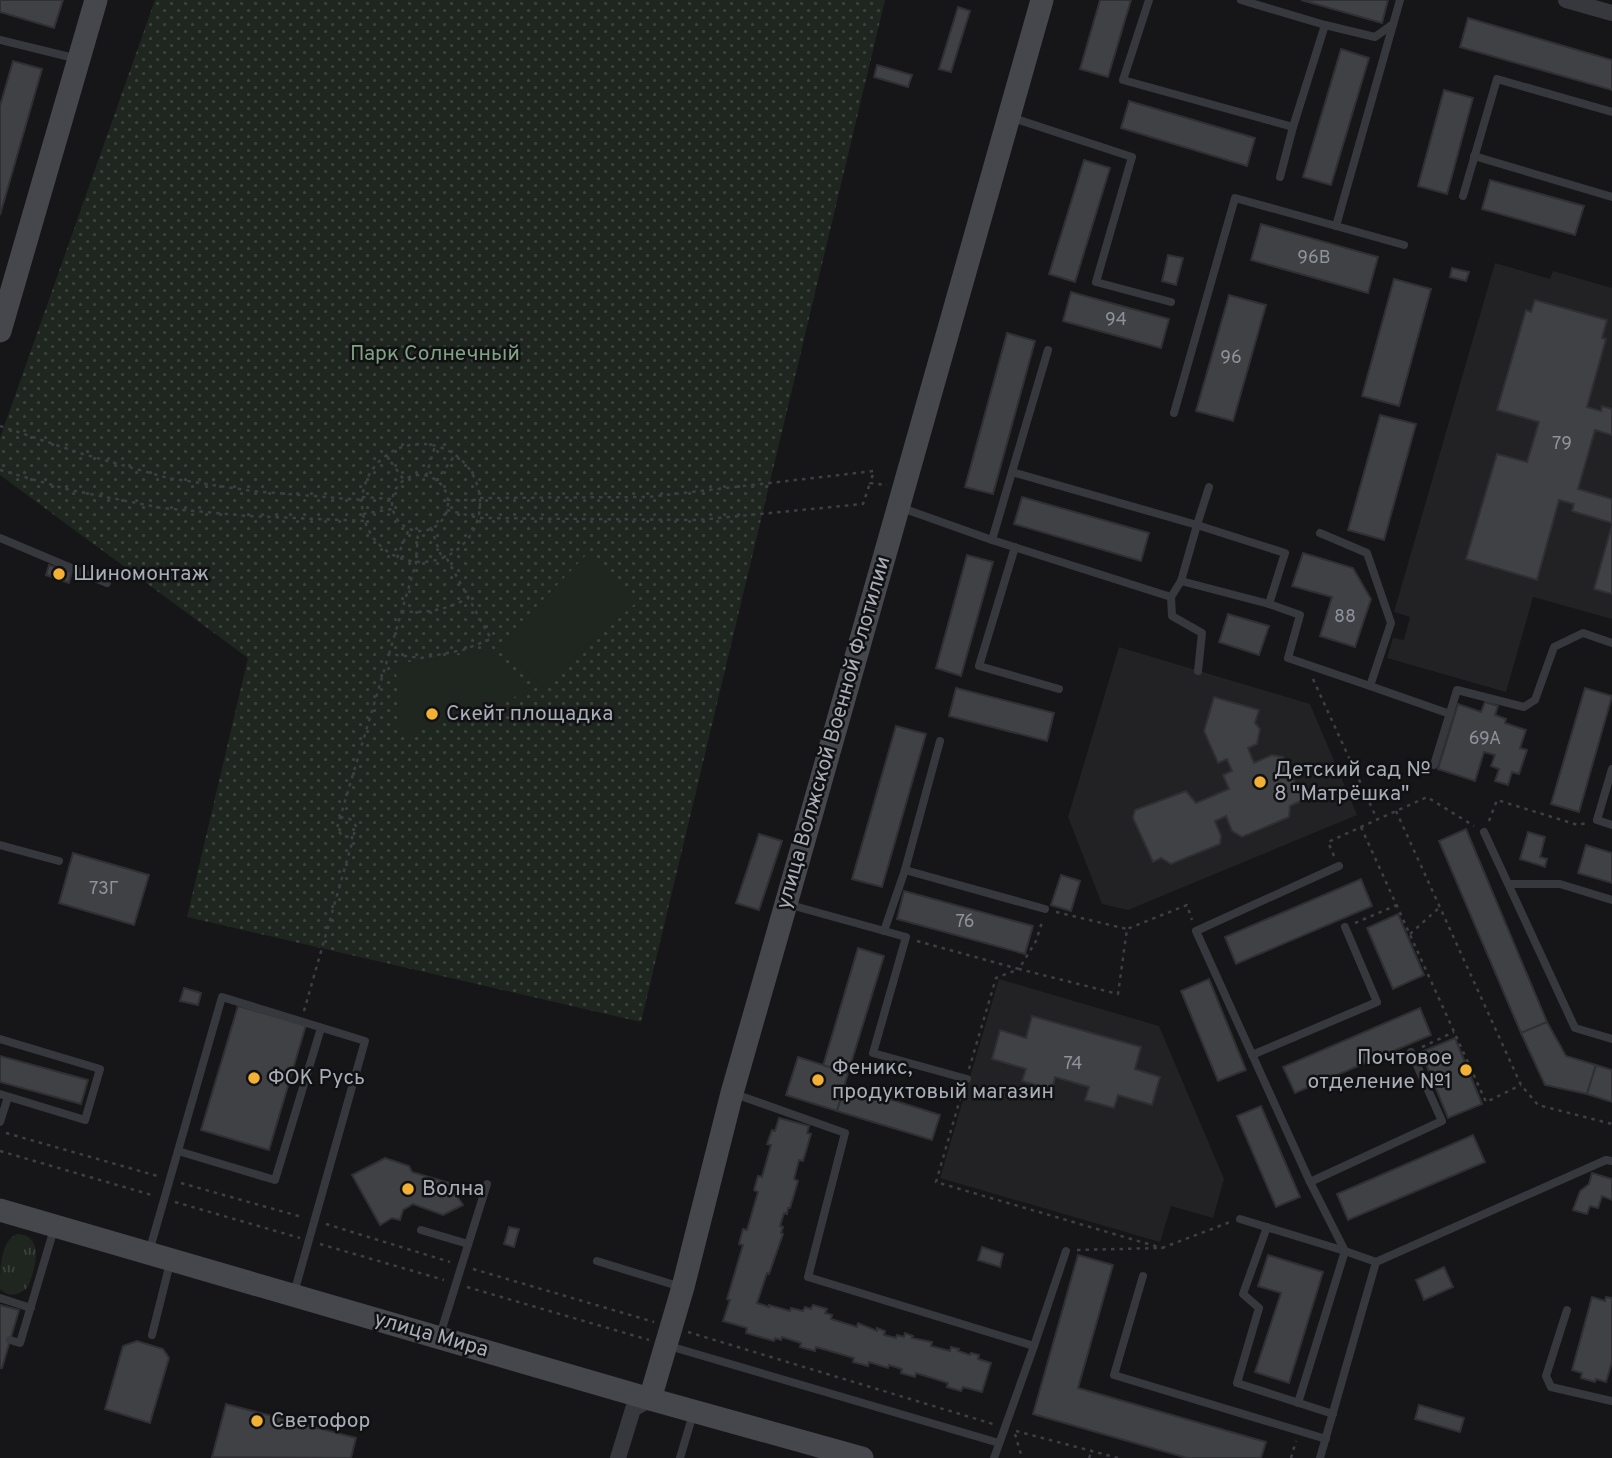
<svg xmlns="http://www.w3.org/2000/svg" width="1612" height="1458" font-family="Overpass,sans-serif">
	<defs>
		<pattern id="grass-tufts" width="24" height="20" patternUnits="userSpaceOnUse" patternTransform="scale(1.75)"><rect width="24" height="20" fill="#1e261f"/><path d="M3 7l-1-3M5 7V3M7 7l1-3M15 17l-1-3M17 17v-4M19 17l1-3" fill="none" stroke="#3c433d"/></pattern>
		<pattern id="park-dots" width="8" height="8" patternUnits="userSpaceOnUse" patternTransform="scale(1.75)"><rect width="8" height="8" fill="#1e261f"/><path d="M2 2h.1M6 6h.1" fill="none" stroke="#3c433d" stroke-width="1.8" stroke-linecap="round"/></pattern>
	</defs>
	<rect width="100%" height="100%" fill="#161618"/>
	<g fill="#222225">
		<path d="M1495,263L1550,279L1553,271L1612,288V619L1533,597L1506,692L1387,658L1393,638L1404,640L1410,617L1394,612Z"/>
		<path d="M1119,647L1310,704L1357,815L1128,910L1102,904L1068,817Z"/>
		<path d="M999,979L1159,1026L1224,1179L1213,1218L1171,1206L1160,1242L940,1178Z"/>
	</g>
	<path fill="url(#grass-tufts)" d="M17,1234C46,1235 35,1271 27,1288C18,1296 9,1297 0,1289C0,1271 0,1241 17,1234Z"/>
	<path fill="url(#park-dots)" d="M155,0H885L641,1022L187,917L248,658L0,475V438Z"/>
	<g fill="#1e261f">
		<path d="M590,551L639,600L542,687L501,643Z"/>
		<path d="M487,651L529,692L400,737L396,664Z"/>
	</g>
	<g fill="#404145" stroke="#303034" stroke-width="2">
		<path d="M0,0H63L54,28L0,12Z"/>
		<path d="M1100,0H1131L1108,77L1080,69Z"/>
		<path d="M1301,0H1388L1382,23Z"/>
		<path d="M958,7L970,11L951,72L939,69Z"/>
		<path d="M1468,18L1612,60V90L1460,47Z"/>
		<path d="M1341,49L1369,58L1331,185L1303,177Z"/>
		<path d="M13,61L42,69L0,215V106Z"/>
		<path d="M877,65L912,75L908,87L874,77Z"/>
		<path d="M1444,90L1473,98L1447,194L1418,186Z"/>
		<path d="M1129,101L1255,138L1247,166L1121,128Z"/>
		<path d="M1084,160L1110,168L1075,282L1049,274Z"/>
		<path d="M1490,180L1584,206L1575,235L1482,209Z"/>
		<path d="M1261,224L1378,257L1368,293L1251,260Z"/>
		<path d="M1168,255L1183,258L1176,285L1162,281Z"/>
		<path d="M1452,268L1469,272L1466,281L1450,277Z"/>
		<path d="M1394,279L1431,289L1399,406L1362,396Z"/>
		<path d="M1071,292L1169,319L1161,348L1063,321Z"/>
		<path d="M1229,295L1266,305L1233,421L1196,411Z"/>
		<path d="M1535,300L1607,320L1602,338L1606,339L1587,407L1601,411L1602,406L1612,409V435L1595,430L1578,489L1612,499V523L1572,511L1574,504L1559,500L1537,580L1466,559L1497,454L1527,462L1539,422L1497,410L1526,310L1531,312Z"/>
		<path d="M1007,333L1035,341L993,494L965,487Z"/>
		<path d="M1380,415L1416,424L1384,540L1348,530Z"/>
		<path d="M1022,497L1149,533L1141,561L1014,524Z"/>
		<path d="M1612,525V594L1594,589Z"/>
		<path d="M1303,553L1353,568L1371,599L1355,647L1320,636L1332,597L1292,586Z"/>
		<path d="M967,555L993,562L961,676L936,668Z"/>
		<path d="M49,565L72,572L69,583L46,575Z"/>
		<path d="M1228,614L1269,626L1259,655L1219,642Z"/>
		<path d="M956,688L1054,713L1047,741L949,716Z"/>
		<path d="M1585,688L1612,696L1579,812L1551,804Z"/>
		<path d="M1214,697L1259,710L1255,723L1260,729L1257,744L1248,748L1254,763L1272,755L1283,757L1303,800L1290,806L1289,817L1242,837L1232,831L1226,816L1215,821L1221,836L1220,844L1171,864L1161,858L1153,862L1133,818L1135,810L1186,791L1196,803L1229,789L1223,775L1232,771L1227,759L1218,763L1204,731Z"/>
		<path d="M1485,702L1498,706L1495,715L1506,719L1505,723L1526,730L1520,748L1527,750L1519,774L1512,772L1508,785L1495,781L1499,769L1491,766L1495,755L1484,752L1475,781L1438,769L1458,704L1481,712Z"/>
		<path d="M896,726L926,734L882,887L852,879Z"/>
		<path d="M1466,829L1547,1022L1521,1033L1439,841Z"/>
		<path d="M1528,832L1545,837L1540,857L1547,859L1545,867L1520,859Z"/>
		<path d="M759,834L782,841L759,910L736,903Z"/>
		<path d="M1586,845L1612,853V883L1578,873Z"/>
		<path d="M73,853L149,875L134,925L59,903Z"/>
		<path d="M1061,875L1080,881L1071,911L1051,905Z"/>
		<path d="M1361,879L1372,906L1236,964L1225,937Z"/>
		<path d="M904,891L1033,926L1025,954L897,919Z"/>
		<path d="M1398,914L1424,975L1393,989L1367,928Z"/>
		<path d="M858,948L884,956L848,1073L823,1066Z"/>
		<path d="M1209,979L1246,1070L1218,1081L1181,991Z"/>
		<path d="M184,988L201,993L198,1005L180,1001Z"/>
		<path d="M238,1006L306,1025L269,1150L201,1130Z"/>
		<path d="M1420,1008L1431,1035L1295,1093L1283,1067Z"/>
		<path d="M1032,1016L1141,1047L1135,1069L1160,1077L1152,1105L1118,1095L1114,1108L1085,1100L1089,1087L1055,1077L1052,1090L1022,1081L1026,1069L992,1059L1000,1030L1026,1038Z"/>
		<path d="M1547,1022L1566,1056L1596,1065L1587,1094L1545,1085L1521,1033Z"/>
		<path d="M1455,1038L1482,1104L1448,1118L1421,1052Z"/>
		<path d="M0,1056L88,1080L81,1104L0,1082Z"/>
		<path d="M798,1057L848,1073L837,1111L786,1095Z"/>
		<path d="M1596,1065L1612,1070V1102L1587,1094Z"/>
		<path d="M845,1085L940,1115L932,1140L837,1111Z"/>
		<path d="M1261,1106L1300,1197L1276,1207L1237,1116Z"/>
		<path d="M779,1118L809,1126L807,1133L811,1134L803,1161L799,1160L794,1179L798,1181L790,1208H788L787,1214L784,1213L780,1226L783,1227L781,1233L783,1234L769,1274L767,1273L757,1303L769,1307V1305L790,1311L791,1308L803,1311L805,1307L811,1309L813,1305L827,1309L825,1313L832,1315L831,1319L857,1327L858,1323L877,1331V1328L885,1331L884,1335L896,1338L897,1335L904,1337L905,1333L913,1336L912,1338L932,1342L931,1346L950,1351L951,1347L959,1349L958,1351L970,1355L971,1353L979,1355L978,1359L991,1363L982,1392L963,1387L961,1391L947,1387L948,1383L916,1373L915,1377L901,1373L902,1369L889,1365L888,1368L869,1362L868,1366L853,1362L854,1358L816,1347L815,1351L800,1347L801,1343L782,1337L781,1340L775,1338L774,1341L746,1333L747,1328L723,1321L730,1300L727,1299L743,1245L739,1244L743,1229L747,1230L758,1192L754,1190L758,1176L762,1177L771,1145L767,1144L772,1130L775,1131Z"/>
		<path d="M1473,1135L1485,1162L1348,1220L1337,1194Z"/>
		<path d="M385,1158L409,1166L412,1172L456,1185L455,1193L463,1205L443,1215L413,1204L403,1210L400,1220L392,1218L380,1225L352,1175Z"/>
		<path d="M1592,1173L1612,1179V1200L1602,1196L1598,1208L1590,1206L1587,1214L1573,1210L1580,1191L1589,1184Z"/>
		<path d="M509,1227L519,1229L514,1247L504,1244Z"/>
		<path d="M982,1247L1003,1254L1000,1267L978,1260Z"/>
		<path d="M1078,1255L1113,1265L1078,1388L1266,1442L1261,1458H1187L1033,1414Z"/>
		<path d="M1268,1255L1323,1272L1289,1383L1255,1372L1281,1293L1258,1286Z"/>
		<path d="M1444,1267L1453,1287L1424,1300L1416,1280Z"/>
		<path d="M1592,1297L1605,1301L1606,1297L1612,1298V1362L1606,1382L1596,1379L1595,1382L1581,1378L1582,1373L1572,1370Z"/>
		<path d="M0,1305L19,1310L2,1368H0Z"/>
		<path d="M137,1341L163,1349L169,1358L150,1423L105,1409L123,1346Z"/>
		<path d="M226,1404L356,1438L351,1458L212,1457Z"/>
		<path d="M1419,1405L1464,1418L1460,1432L1415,1419Z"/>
	</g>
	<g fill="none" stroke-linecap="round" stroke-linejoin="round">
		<g stroke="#3d3f44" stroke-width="2.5" stroke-dasharray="3.5 5" stroke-linecap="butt">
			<path d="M0,426L83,454L168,478L252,491L362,500"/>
			<circle cx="421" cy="503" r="59"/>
			<path d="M386,455L404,480"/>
			<path d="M0,470L70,490L162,508L248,516L365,521"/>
			<circle cx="420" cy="503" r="28"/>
			<path d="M426,476L435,446"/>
			<path d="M436,481L455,455"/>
			<path d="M362,497L392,499"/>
			<path d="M480,498L648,497L874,471L870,483L887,485"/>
			<path d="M447,500H479"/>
			<path d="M447,510L479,518L698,520L863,504L870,483"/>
			<path d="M363,514L392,509"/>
			<path d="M431,528L442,558"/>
			<path d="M397,558L409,529"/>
			<path d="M401,611C426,614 446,610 468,598"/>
			<path d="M389,654L416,563L418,531"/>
			<path d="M1313,679L1377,819"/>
			<path d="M1396,811L1521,1085L1538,1105L1612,1124"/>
			<path d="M340,817L350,819L356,826L354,834L350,837L342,836L337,828L389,654L421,658L463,650L491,639L446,557"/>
			<path d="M1489,821L1497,800L1578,825L1587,823"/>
			<path d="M1361,827L1486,1102L1521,1085"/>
			<path d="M1334,856L1328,842L1427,797L1474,826"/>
			<path d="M1056,912L1127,929"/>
			<path d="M1355,923L1397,905"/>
			<path d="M1410,934L1440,907"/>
			<path d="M917,941L1019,969L1036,941L1043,919"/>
			<path d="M304,1011L352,843V836"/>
			<path d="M1422,1047L1454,1032"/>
			<path d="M969,1069L996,978L1019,969L1118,994L1127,929L1187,905L1192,920"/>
			<path d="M963,1089L936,1182L1162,1248"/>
			<path d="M6,1133L161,1177"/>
			<path d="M0,1151L155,1196"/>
			<path d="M181,1183L302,1217"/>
			<path d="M175,1202L300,1238"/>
			<path d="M326,1224L450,1262"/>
			<path d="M320,1244L444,1280"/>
			<path d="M1077,1250L1162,1248L1230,1222"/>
			<path d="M473,1269L654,1322"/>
			<path d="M467,1287L649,1340"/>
			<path d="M688,1332L993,1424"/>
			<path d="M1016,1431L1118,1458"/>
			<path d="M1015,1434L1022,1458"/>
			<path d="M1089,1458L1092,1451"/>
			<path d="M1291,1458L1296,1441"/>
		</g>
		<g stroke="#37383d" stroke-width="8">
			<path d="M1149,0L1123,80L1293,127L1325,25L1241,0"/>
			<path d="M1400,0L1336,226L1404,245"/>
			<path d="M1325,25L1375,37L1393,24"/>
			<path d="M0,40L78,59"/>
			<path d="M1010,117L1132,157L1096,282L1171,302"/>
			<path d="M1474,156L1612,197"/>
			<path d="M1280,177L1293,127"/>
			<path d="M1463,196L1497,79L1612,112"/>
			<path d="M1174,413L1235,198L1336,226"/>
			<path d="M1209,487L1197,525L1285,553L1269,604"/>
			<path d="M902,508L992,540L1171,597L1181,581L1197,525L1012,472L1048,350"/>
			<path d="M0,538L107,583"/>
			<path d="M992,540L1012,472"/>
			<path d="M1015,547L979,666L1059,689"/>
			<path d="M1181,581L1269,604L1300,615L1288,658L1370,686L1391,623L1367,553L1320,533"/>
			<path d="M1171,597L1172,616L1202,633L1198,671"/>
			<path d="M1370,686L1450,714"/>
			<path d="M1434,765L1457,690L1524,707L1535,700L1554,647L1583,633L1612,643"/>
			<path d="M1612,769L1597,820L1612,825"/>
			<path d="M1484,832L1575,1028L1612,1039"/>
			<path d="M0,845L59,861"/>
			<path d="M905,870L1045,909"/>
			<path d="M1509,884H1560L1612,900"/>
			<path d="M787,904L906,937L873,1053L967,1079"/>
			<path d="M884,931L905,870L940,741"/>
			<path d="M0,1039L100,1069L85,1120L0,1094"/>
			<path d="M1252,1055L1377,1002L1345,927"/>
			<path d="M735,1094L845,1133L808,1277L1034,1346L994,1458"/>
			<path d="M0,1122L8,1097"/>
			<path d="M178,1151L275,1180L321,1028"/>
			<path d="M1310,1182L1442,1121L1411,1052"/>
			<path d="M1240,1219L1345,1251L1298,1403"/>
			<path d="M1267,1227L1243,1294L1259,1308L1237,1383L1333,1414"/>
			<path d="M421,1230L468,1244"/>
			<path d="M149,1252L222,997L365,1041L294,1293"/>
			<path d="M597,1261L681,1287"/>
			<path d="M1376,1262L1606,1160L1612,1161"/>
			<path d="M1143,1276L1114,1375L1326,1439"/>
			<path d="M0,1298L31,1308"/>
			<path d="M1567,1310L1546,1376L1551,1387L1612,1401"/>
			<path d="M152,1335L170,1263"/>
			<path d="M440,1335L487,1184"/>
			<path d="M10,1340L20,1343L54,1229"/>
			<path d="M669,1346L999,1443"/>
			<path d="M1034,1346L1066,1251"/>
			<path d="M680,1458L693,1414"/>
			<path d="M1320,1458L1376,1262L1345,1251L1310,1182L1196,931L1339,866"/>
		</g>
		<g stroke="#37383d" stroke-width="16">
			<path d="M1566,0L1612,13"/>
			<path d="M618,1458L633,1409L650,1399"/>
		</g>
		<g stroke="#45474d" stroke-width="23">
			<path d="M0,331L96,0"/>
			<path d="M0,1210L650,1399L862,1458"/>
			<path d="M650,1399L683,1287L732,1093L786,904L1042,0"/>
		</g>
	</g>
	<g fill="#f2b134" stroke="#111113" stroke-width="2.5">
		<circle cx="59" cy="574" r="7"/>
		<circle cx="432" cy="714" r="7"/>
		<circle cx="1260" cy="782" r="7"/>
		<circle cx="1466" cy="1070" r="7"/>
		<circle cx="254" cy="1078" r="7"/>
		<circle cx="818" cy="1080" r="7"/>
		<circle cx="408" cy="1189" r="7"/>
		<circle cx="257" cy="1421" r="7"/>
	</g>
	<g text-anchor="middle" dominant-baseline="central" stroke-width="5" stroke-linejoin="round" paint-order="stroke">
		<g font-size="18" fill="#8e929b">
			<text x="1314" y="258">96В</text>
			<text x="1116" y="320">94</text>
			<text x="1231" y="358">96</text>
			<text x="1562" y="444">79</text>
			<text x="1345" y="617">88</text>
			<text x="1485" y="739">69А</text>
			<text x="104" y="889">73Г</text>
			<text x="965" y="922">76</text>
			<text x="1073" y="1064">74</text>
		</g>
		<g font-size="21" fill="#7fa381" stroke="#111113">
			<text x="435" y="354">Парк Солнечный</text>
		</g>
		<g font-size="21" fill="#a8adb8" stroke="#111113" text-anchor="start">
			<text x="73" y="574">Шиномонтаж</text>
			<text x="446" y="714">Скейт площадка</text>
			<text x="1274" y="770">Детский сад №<tspan x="1274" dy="24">8 "Матрёшка"</tspan></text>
			<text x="1452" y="1058" text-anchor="end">Почтовое<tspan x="1452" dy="24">отделение №1</tspan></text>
			<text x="832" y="1068">Феникс,<tspan x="832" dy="24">продуктовый магазин</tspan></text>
			<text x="268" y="1078">ФОК Русь</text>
			<text x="422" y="1189">Волна</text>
			<text x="271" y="1421">Светофор</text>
		</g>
		<g font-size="21" fill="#a8adb8" stroke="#111113">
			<text transform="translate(834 733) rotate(-74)">улица Волжской Военной Флотилии</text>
			<text transform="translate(431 1335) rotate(16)">улица Мира</text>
		</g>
	</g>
</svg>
